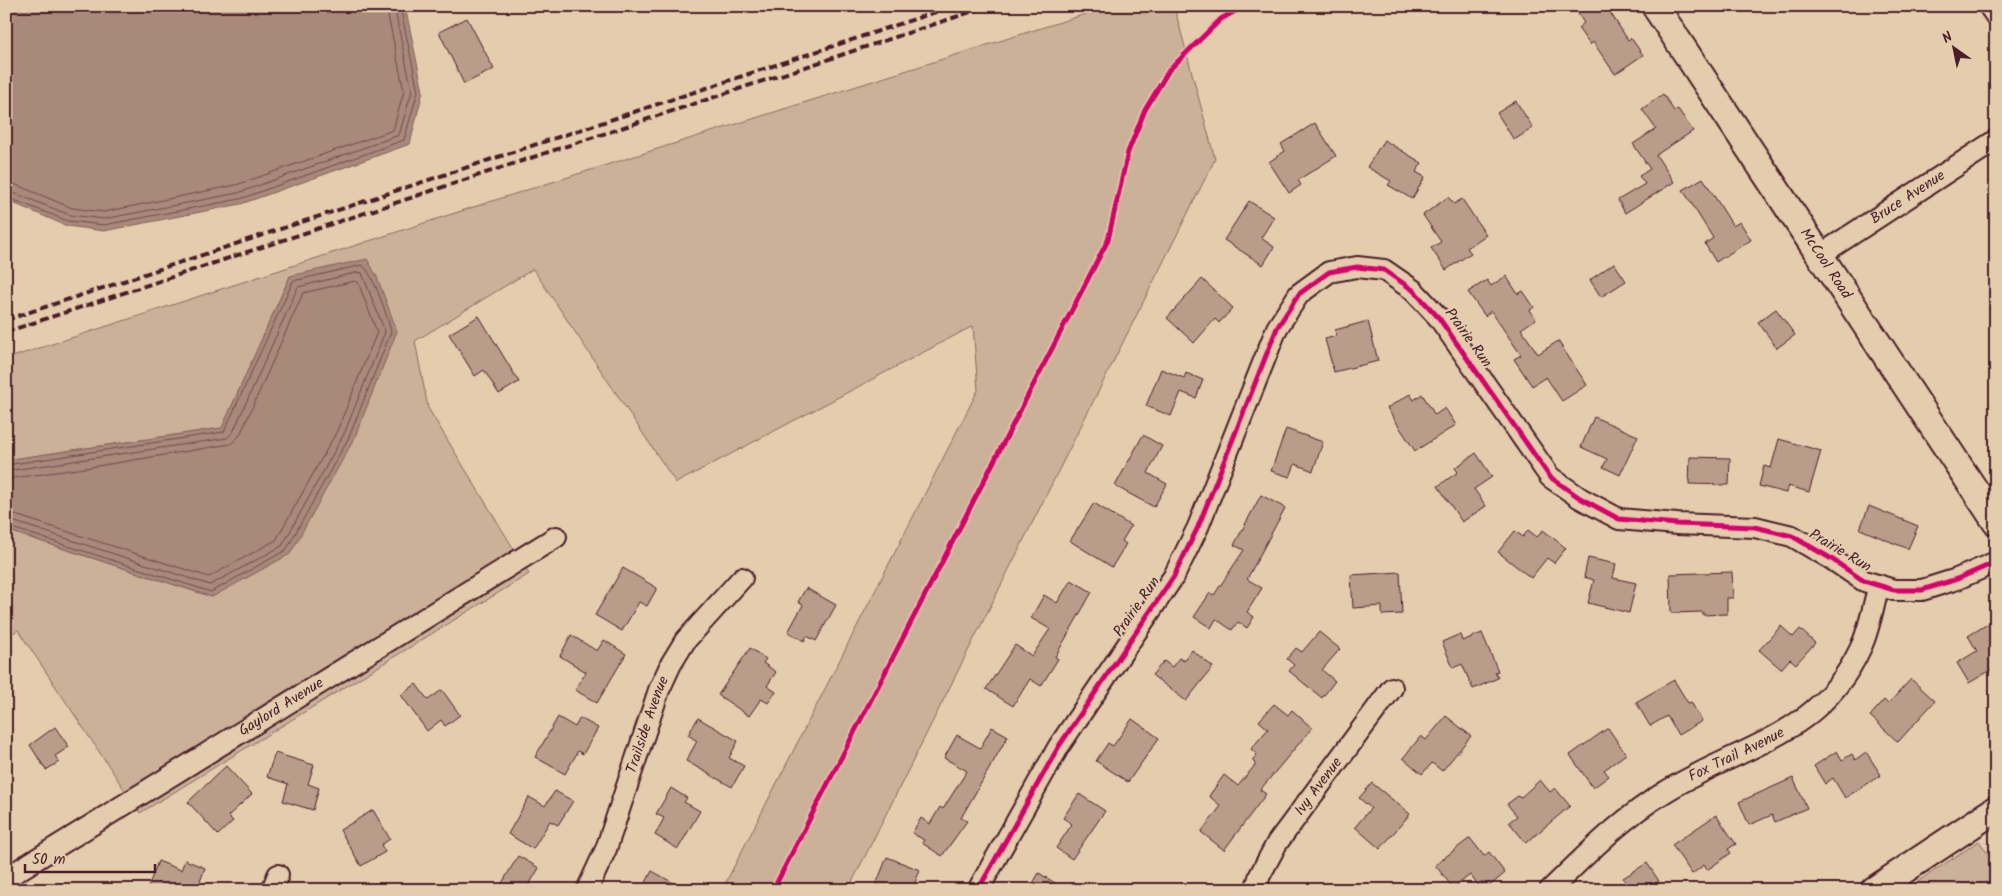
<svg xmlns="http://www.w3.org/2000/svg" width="2002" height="896" font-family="Kalam,sans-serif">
	<rect width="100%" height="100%" fill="#e4cdad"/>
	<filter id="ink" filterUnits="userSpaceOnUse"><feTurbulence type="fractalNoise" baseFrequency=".02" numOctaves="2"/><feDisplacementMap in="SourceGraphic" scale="10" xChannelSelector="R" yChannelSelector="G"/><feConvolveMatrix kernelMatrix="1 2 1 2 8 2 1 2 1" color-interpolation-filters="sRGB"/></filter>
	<g filter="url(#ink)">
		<g fill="#cbb198" stroke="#8a6862">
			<path d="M1111,6H1174L1215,159L848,890H722L978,390L973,326L676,483L533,269L415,341L428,408L529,574L140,813L18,630L6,637V530L212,597L290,276L222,428L6,460V359L489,202Z"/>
			<path d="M1979,841L1996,865V890H1905Z"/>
		</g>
		<g fill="#a8897a" stroke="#825f5a">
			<path d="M6,6H405L423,91L410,144L241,204L104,231L67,226L6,200Z"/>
			<path d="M367,259L377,277L397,331L354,439L290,554L212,597L6,530V460L222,428L290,276Z"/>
		</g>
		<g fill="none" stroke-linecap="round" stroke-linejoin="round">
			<g stroke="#70494b" stroke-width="1">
				<path d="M6,183L14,184L72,208L104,212L236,185L393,130L404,91L386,6"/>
				<path d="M6,190L70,215L104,219L238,193L399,135L412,91L394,6"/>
				<path d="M6,197L68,221L104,225L240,199L404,140L418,91L400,6"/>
				<path d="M6,465L224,432L293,281L362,265C373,272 388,318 391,332L349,437L286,550L211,592L6,526"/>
				<path d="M6,471L227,438L233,432L298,287L359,272L362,273L385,332L344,434L282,546L210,585L6,519"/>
				<path d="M6,479L85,468L231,444L240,435L303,293L355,281L358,282L377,332L337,431L276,540L209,577L6,512"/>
			</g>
		</g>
		<g fill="#b99c89" stroke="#4a1f2b">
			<path d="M1573,6H1606L1628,40L1631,38L1643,55L1615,74L1593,42L1590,45L1578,28L1584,23Z"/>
			<path d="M467,18L494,69L464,84L439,32Z"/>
			<path d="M1663,94L1674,111L1678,109L1693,131L1656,155L1674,182L1625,213L1618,200L1645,184L1639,176L1650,169L1633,144L1656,129L1642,109Z"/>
			<path d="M1516,101L1533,128L1514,140L1497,113Z"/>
			<path d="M1315,123L1336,156L1298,180L1301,185L1289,193L1269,162L1285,151L1281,144Z"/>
			<path d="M1384,140L1422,163L1416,172L1425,177L1412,199L1388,185L1391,181L1367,167Z"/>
			<path d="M1703,178L1733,226L1740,222L1751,240L1716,262L1705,244L1713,238L1683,190Z"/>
			<path d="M1448,197L1454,204L1462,199L1486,235L1467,248L1471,253L1446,270L1431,248L1441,242L1423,215Z"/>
			<path d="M1249,201L1274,217L1261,238L1274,247L1263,265L1224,240Z"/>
			<path d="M1614,263L1626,281L1601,297L1590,280Z"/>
			<path d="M1506,276L1518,294L1523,291L1534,307L1530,310L1536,319L1521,329L1538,354L1558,341L1587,385L1562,401L1546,377L1532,386L1514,359L1521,355L1491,311L1485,316L1468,292L1487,280L1491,286Z"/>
			<path d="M1202,279L1233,308L1219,323L1215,319L1194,343L1167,318Z"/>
			<path d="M1776,309L1795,335L1777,348L1758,322Z"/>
			<path d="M479,316L519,382L499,394L484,370L475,376L449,334Z"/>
			<path d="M1368,321L1378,361L1334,372L1325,339L1336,336L1335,330Z"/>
			<path d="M1161,369L1184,378L1186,373L1203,380L1196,398L1181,392L1171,416L1146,406Z"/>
			<path d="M1410,394L1414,400L1422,394L1435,415L1445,408L1456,425L1415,451L1387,408Z"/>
			<path d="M1594,417L1638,436L1620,475L1603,467L1607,459L1581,447Z"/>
			<path d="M1286,429L1323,442L1313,471L1295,464L1290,477L1271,471Z"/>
			<path d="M1143,435L1162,446L1148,473L1167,484L1154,507L1115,486Z"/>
			<path d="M1779,439L1821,451L1809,492L1788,486L1786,493L1759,486L1764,466L1771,468Z"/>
			<path d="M1476,453L1492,477L1474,489L1486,506L1462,522L1438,486L1458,472L1455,468Z"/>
			<path d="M1690,457L1730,458L1729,485L1689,484Z"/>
			<path d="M1261,495L1285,508L1247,579L1262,588L1247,612L1254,617L1247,628L1238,622L1232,630L1216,619L1211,628L1194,617L1210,593L1214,595L1244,550L1234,545Z"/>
			<path d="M1094,503L1131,526L1122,541L1126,544L1112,567L1070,541Z"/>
			<path d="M1869,506L1918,526L1908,549L1860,529Z"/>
			<path d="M1528,530L1537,537L1543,530L1566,548L1554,563L1547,558L1531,578L1498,552L1515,531L1523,537Z"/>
			<path d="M1588,558L1616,564L1613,578L1636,583L1629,613L1588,603L1594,580L1584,577Z"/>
			<path d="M623,568L657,588L647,606L639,602L622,631L595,615Z"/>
			<path d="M1400,572L1402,614L1382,615V606L1353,608L1351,575Z"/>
			<path d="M1732,572L1733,598H1727V614L1703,615V612L1671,613L1670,574Z"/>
			<path d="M1071,580L1092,592L1055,657L1058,659L1041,686L1030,679L1013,706L986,689L1015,645L1032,656L1050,629L1031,618L1044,595L1057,603Z"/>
			<path d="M806,588L836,605L816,641L807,636L804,641L788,632L803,605L798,602Z"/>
			<path d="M1996,619V667L1969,683L1957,663L1977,651L1968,636Z"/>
			<path d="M1781,626L1793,637L1800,629L1815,643L1796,664L1790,659L1781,669L1759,650Z"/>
			<path d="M1319,632L1340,649L1322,670L1335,681L1322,698L1289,671L1294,665L1287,659L1296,648L1302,652Z"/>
			<path d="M1482,633L1498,671L1495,672L1498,678L1473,689L1462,664L1453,668L1442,642L1460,634L1462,641Z"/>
			<path d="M571,635L597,651L604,640L626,654L597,703L575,690L586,672L560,656Z"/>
			<path d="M750,648L766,659L763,663L776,672L767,686L776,692L768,703L761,699L749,716L718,695Z"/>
			<path d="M1192,650L1213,667L1186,701L1152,675L1164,661L1172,667L1179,658L1184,661Z"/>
			<path d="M1911,679L1935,701L1898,742L1870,716L1884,700L1888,704Z"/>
			<path d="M1674,680L1688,703L1691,702L1702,721L1678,735L1667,716L1650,726L1636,702Z"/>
			<path d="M416,684L428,700L442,690L460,715L445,726L441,720L427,731L401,695Z"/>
			<path d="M1274,704L1288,715L1292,710L1312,728L1260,790L1266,794L1224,850L1201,832L1221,806L1209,796L1224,775L1238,786L1256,764L1252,760L1257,755L1251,749L1268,729L1259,721Z"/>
			<path d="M1446,716L1471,736L1442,771L1432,763L1422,774L1403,758L1421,736L1426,740Z"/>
			<path d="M558,717L575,727L580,718L598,728L583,754L578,751L565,774L535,757Z"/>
			<path d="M698,718L738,741L729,758L744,766L732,787L686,761L697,741L688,735Z"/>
			<path d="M1132,719L1159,738L1128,782L1096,761L1108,743L1113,746Z"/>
			<path d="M55,727L69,747L55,756L59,762L46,770L30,745Z"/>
			<path d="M992,727L1008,736L961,818L967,821L942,856L922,843L924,840L912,833L921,818L930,824L940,807L943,809L967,771L944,758L957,735L980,748Z"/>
			<path d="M1608,728L1626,754L1604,770L1609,776L1593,788L1570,755Z"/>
			<path d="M1837,751L1842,760L1852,754L1855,760L1866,752L1881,775L1845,798L1833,778L1825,784L1814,766Z"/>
			<path d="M275,753L314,765L308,784L319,788L313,810L283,801L288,784L267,777Z"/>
			<path d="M226,766L252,794L228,816L233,821L218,835L188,802Z"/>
			<path d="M1793,778L1807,808L1775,822L1772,815L1749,825L1739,802Z"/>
			<path d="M1540,780L1550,792L1555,788L1570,806L1526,843L1509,822L1517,816L1507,804L1518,796L1520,798Z"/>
			<path d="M1372,783L1410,814L1380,849L1355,827L1371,808L1359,798Z"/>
			<path d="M671,788L687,798L684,802L700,811L678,849L655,835L664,818L656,814Z"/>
			<path d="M555,791L573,801L558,825L550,821L533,849L508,834L529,797L545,806Z"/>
			<path d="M1079,794L1105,811L1072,859L1056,848L1072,824L1063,818Z"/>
			<path d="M373,810L390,839L381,845L385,852L361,866L340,830Z"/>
			<path d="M1716,815L1736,844L1728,849L1731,853L1707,870L1704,865L1692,874L1672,845Z"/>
			<path d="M1470,838L1484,856L1489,852L1505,873L1485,890H1482L1470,875L1453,888L1435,865Z"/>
			<path d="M518,856L539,868L526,890H498Z"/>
			<path d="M887,857L920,870L912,890H874Z"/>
			<path d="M185,860L205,868L197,890H147L158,861L181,870Z"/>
			<path d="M1647,863L1659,881L1645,890H1630L1623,878Z"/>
			<path d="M652,871L686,890H642Z"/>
			<path d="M1039,873L1066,890H1029Z"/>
		</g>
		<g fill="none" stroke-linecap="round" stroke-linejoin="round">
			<defs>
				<g id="minor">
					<path d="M1989,6L1996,16"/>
					<path id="s1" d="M1820,255L1996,140"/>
					<path id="s2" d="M6,878L556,537"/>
					<path d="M272,890L278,875"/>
					<path id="s3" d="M587,890L606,849L659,690L671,664L685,641L742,578"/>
					<path d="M978,890L1059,746L1174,576L1198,527L1277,328L1299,294L1329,272L1357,267L1384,270L1413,290L1439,318L1550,477L1580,498L1619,519L1677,524L1755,527L1792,536L1830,558L1864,581L1894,590H1922L1957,579L1996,562"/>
					<path id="s4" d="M1255,890L1260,875L1277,843L1392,688"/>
					<path id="s5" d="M1550,890C1586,855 1622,818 1665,792C1741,745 1820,737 1861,647C1870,628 1873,605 1879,585"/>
				</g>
				<g id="tertiary">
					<path id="s6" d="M1655,6L1996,522"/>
					<path d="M1874,890L1996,809"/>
				</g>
			</defs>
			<use href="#minor" stroke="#4a1f2b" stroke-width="24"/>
			<use href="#tertiary" stroke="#4a1f2b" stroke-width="30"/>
			<use href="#minor" stroke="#e4cdad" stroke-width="20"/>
			<use href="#tertiary" stroke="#e4cdad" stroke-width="26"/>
			<g stroke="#4a1f2b" stroke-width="4" stroke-dasharray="8 4" stroke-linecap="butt">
				<path d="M6,320L954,6"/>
				<path d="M6,332L989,6"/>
			</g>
			<defs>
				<g id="cycleway">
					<path d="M773,890L1108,240L1128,152L1145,110L1169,70L1221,19L1244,6"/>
					<path d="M978,890L1059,746L1174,576L1198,527L1277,328L1299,294L1329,272L1357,267L1384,270L1413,290L1439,318L1550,477L1580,498L1619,519L1677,524L1755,527L1792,536L1830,558L1864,581L1894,590H1922L1957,579L1996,562"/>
				</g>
			</defs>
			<use href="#cycleway" stroke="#e4cdad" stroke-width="8"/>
			<use href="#cycleway" stroke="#d6006c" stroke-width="5"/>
		</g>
	</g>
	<g text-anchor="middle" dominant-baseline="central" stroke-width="4.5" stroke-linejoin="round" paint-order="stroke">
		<g font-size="15" fill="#4a1f2b" stroke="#e4cdad">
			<text stroke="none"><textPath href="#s1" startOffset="105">Bruce Avenue</textPath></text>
			<text stroke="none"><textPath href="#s6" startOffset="309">McCool Road</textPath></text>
			<text transform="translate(1468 338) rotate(54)">Prairie Run</text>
			<text transform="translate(1840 551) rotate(31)">Prairie Run</text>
			<text transform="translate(1137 607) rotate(-55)">Prairie Run</text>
			<text stroke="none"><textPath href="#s2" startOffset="324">Gaylord Avenue</textPath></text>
			<text stroke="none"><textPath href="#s3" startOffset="176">Trailside Avenue</textPath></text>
			<text stroke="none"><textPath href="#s5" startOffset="232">Fox Trail Avenue</textPath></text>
			<text stroke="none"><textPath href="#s4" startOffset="122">Ivy Avenue</textPath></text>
		</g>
	</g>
	<rect width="2002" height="896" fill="none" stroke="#e4cdad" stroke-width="25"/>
	<rect x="12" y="12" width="1977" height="871" fill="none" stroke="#4a1f2b" stroke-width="2" filter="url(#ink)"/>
	<g transform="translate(1954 48) rotate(327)" stroke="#e4cdad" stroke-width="4" paint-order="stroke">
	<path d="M0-4L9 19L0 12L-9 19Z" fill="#4a1f2b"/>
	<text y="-8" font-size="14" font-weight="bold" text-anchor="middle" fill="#4a1f2b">N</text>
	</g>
	<path d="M25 864v8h130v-8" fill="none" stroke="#4a1f2b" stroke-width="2.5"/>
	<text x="32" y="864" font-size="15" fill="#4a1f2b" stroke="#e4cdad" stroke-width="4" paint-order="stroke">50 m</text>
</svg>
